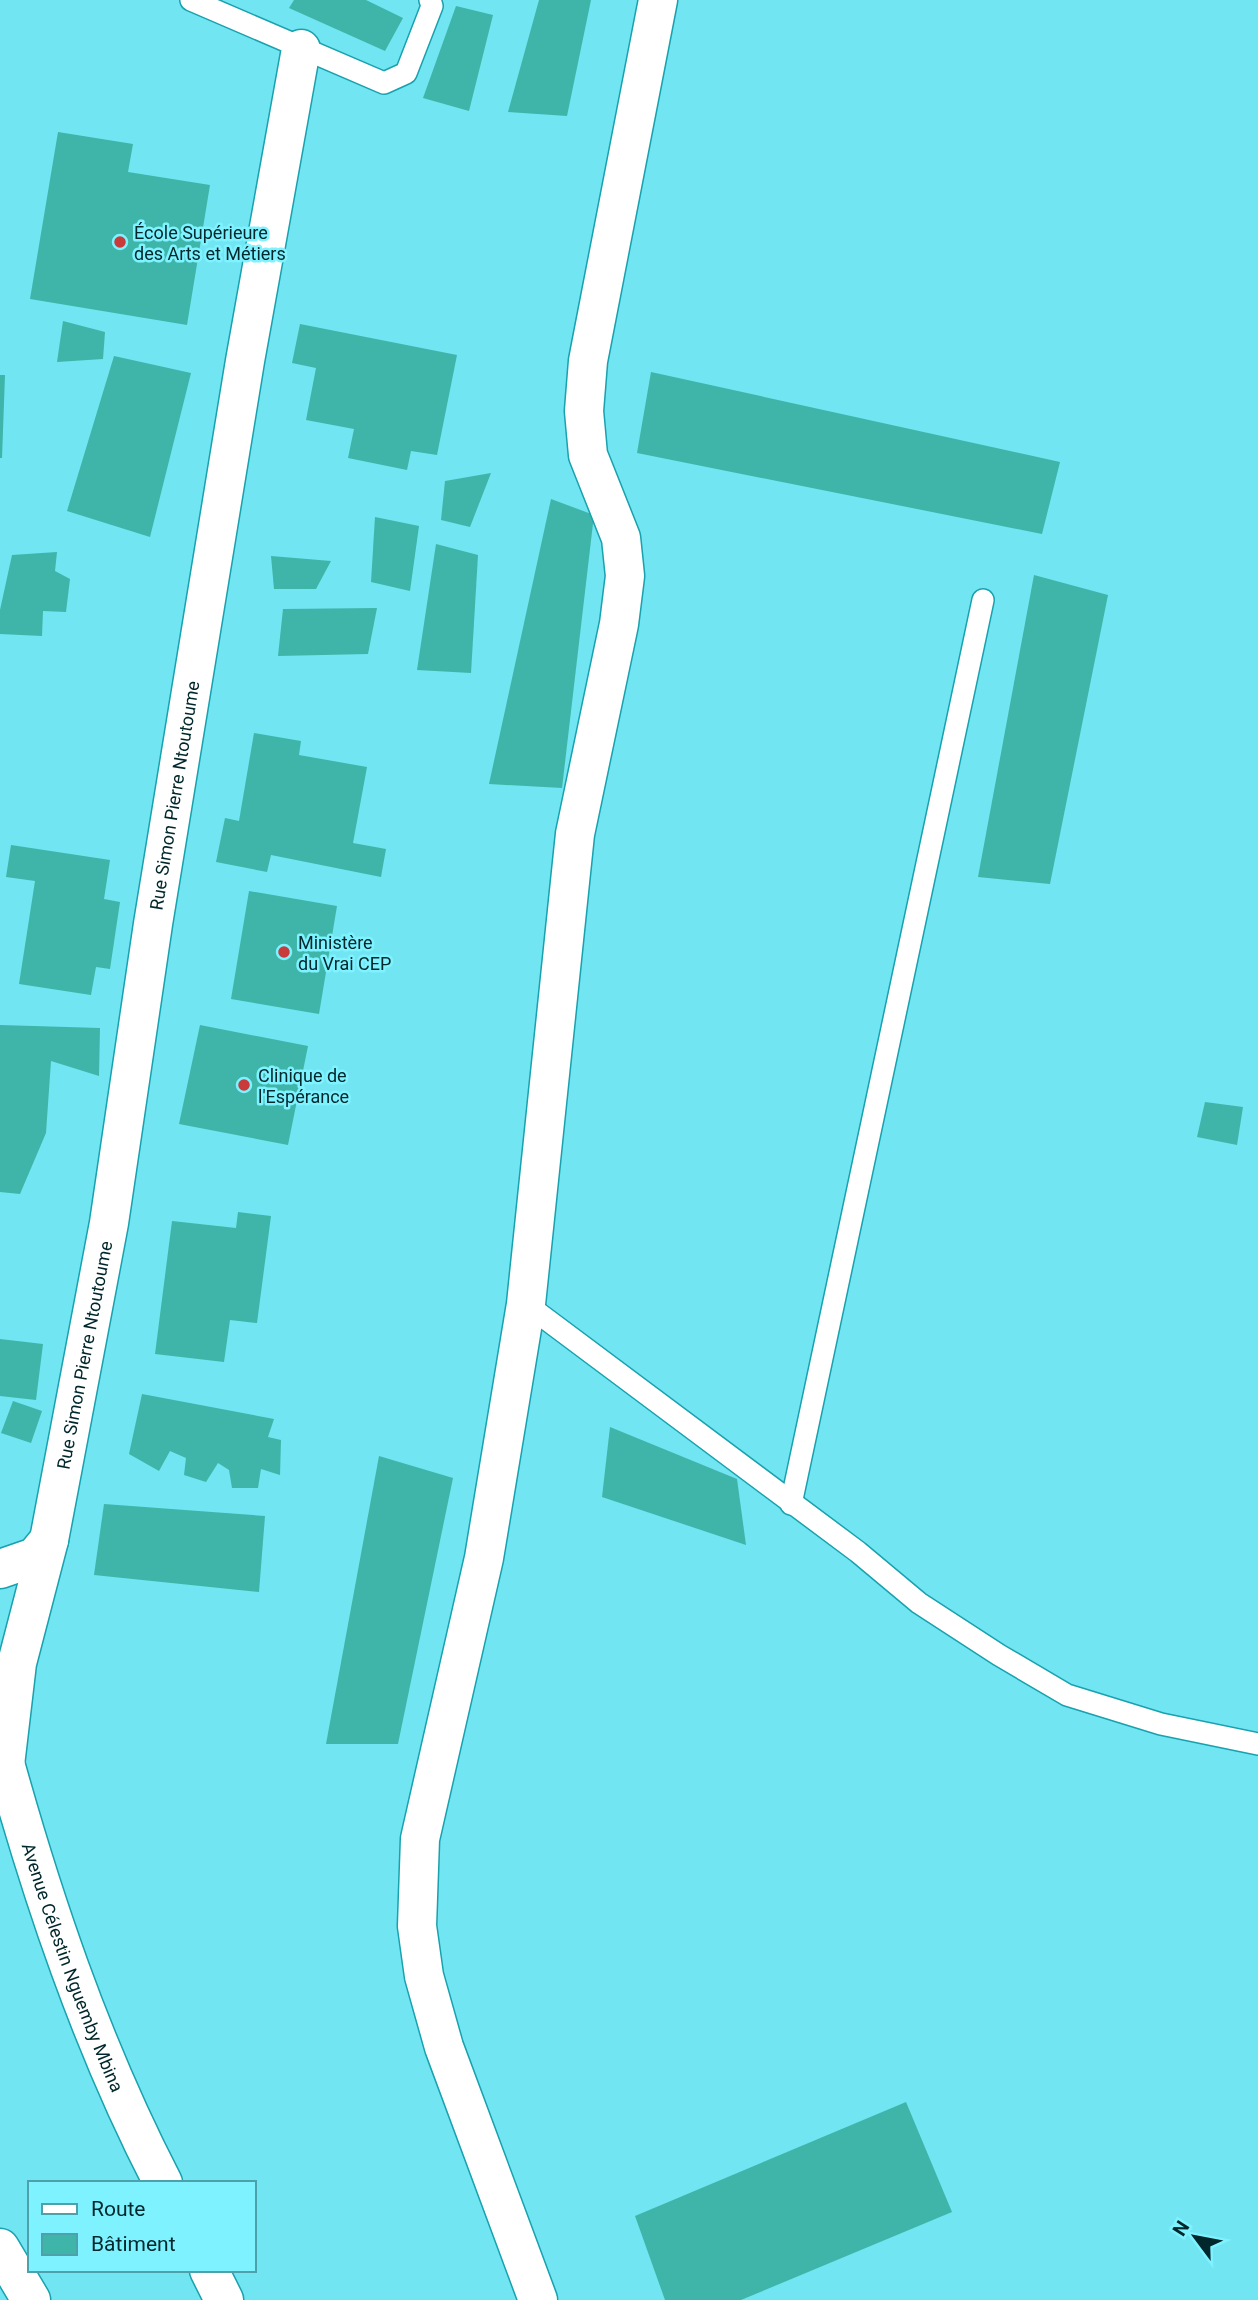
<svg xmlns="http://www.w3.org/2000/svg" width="1258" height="2300" font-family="Roboto,sans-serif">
	<rect width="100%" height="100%" fill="#71e5f2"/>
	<g fill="#3eb5a8">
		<path d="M294,0H366L403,18L385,51L289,8Z"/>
		<path d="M539,0H591L567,116L508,112Z"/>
		<path d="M456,6L493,15L469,111L423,98Z"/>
		<path d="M58,132L133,144L128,172L210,185L187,325L30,299Z"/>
		<path d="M63,321L105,332L103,359L57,362Z"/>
		<path d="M300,324L457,355L437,455L411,451L407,470L348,458L354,429L306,420L316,368L292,363Z"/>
		<path d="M114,356L191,373L150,537L67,511Z"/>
		<path d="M651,372L1060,462L1042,534L637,453Z"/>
		<path d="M0,375H5L2,458H0Z"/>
		<path d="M491,473L470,527L441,520L445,481Z"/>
		<path d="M551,499L594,515L562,788L489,784Z"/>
		<path d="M375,517L419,526L410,591L371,582Z"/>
		<path d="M436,544L478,555L471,673L417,670Z"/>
		<path d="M57,552L55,571L70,579L66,612L43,611L42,636L0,634V610L12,555Z"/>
		<path d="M271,556L331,561L316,589H274Z"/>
		<path d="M1034,575L1108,595L1050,884L978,877Z"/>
		<path d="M377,608L368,654L278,656L283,609Z"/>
		<path d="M254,733L301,741L299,755L367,767L353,843L386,849L381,877L271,855L267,872L216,862L225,818L239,821Z"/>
		<path d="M11,845L110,860L104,899L120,902L110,969L96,967L91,995L19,984L35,881L6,877Z"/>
		<path d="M249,891L337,906L319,1014L231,999Z"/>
		<path d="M0,1025L100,1028L99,1076L51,1061L46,1133L20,1194L0,1192Z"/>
		<path d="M200,1025L308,1046L288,1145L179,1124Z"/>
		<path d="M1205,1102L1243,1107L1237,1145L1197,1137Z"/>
		<path d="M238,1212L271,1216L257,1323L230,1320L224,1362L155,1354L172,1221L236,1228Z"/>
		<path d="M0,1339L43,1344L36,1400L0,1396Z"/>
		<path d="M142,1394L274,1419L268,1437L281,1440L280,1475L261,1469L258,1488H232L229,1470L218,1463L206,1482L184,1475L186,1458L170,1451L159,1471L129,1454Z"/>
		<path d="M13,1401L42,1411L31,1443L1,1433Z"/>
		<path d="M610,1427L737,1479L746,1545L602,1497Z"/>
		<path d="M379,1456L453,1478L398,1744H326Z"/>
		<path d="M104,1504L265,1516L259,1592L94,1575Z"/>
		<path d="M906,2102L952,2212L741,2300H665L635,2216Z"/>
	</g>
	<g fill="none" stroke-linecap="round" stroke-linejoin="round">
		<defs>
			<g id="service">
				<path d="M191,0L384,83L406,73L432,6L430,0"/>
				<path d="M526,1304L858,1552L919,1603L999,1655L1067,1695L1161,1724L1258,1744"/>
				<path d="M791,1504L983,600"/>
			</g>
			<g id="minor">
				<path d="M0,1569L35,1557L49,1540"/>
				<path id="s1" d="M0,1745C41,1895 91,2044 163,2183"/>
				<path id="s2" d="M5,1765L17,1663L49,1540L109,1223L153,924L245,361L301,49"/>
				<path d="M209,2270L224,2300"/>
				<path d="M538,2300L444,2047L424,1976L417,1926L420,1839L484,1558L526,1304L575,834L619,624L625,576L621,538L588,455L584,411L588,361L658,0"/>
			</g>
			<path id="trunk" d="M0,2248L31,2300"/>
		</defs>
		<use href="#service" stroke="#19a1ae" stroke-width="24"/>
		<use href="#minor" stroke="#19a1ae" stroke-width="41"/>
		<use href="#trunk" stroke="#19a1ae" stroke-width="41"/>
		<use href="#service" stroke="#fff" stroke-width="21"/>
		<use href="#minor" stroke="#fff" stroke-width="38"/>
		<use href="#trunk" stroke="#fff" stroke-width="38"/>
	</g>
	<g fill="#c93a3b" stroke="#7ff2ff" stroke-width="2.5">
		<circle cx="120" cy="242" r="7"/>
		<circle cx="284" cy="952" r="7"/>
		<circle cx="244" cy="1085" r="7"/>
	</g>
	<g text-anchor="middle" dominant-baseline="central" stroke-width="5" stroke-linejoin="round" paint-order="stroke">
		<g font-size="18" fill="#00272b" stroke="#7ff2ff" text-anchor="start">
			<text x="134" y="232">École Supérieure<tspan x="134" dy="21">des Arts et Métiers</tspan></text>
			<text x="298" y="942">Ministère<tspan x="298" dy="21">du Vrai CEP</tspan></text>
			<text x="258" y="1075">Clinique de<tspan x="258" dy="21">l'Espérance</tspan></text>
		</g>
		<g font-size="18" fill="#00272b" stroke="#7ff2ff">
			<text stroke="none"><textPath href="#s2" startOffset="985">Rue Simon Pierre Ntoutoume</textPath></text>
			<text stroke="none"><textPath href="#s2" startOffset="418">Rue Simon Pierre Ntoutoume</textPath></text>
			<text stroke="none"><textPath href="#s1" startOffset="234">Avenue Célestin Nguemby Mbina</textPath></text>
		</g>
	</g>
	<rect x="28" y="2181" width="228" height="91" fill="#7ff2ff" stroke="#4ca1aa" stroke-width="2"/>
	<rect x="42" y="2204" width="35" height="10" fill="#ffffff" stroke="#4ca1aa" stroke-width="2"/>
	<text x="91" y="2216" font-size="21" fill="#00272b">Route</text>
	<rect x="42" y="2234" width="35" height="21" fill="#3eb5a8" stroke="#4ca1aa" stroke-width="2"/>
	<text x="91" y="2251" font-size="21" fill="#00272b">Bâtiment</text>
	<g transform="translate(1195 2237) rotate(302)" stroke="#7ff2ff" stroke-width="5" paint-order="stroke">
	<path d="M0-5L12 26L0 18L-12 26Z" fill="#00272b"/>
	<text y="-10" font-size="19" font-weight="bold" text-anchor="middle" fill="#00272b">N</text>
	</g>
</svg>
